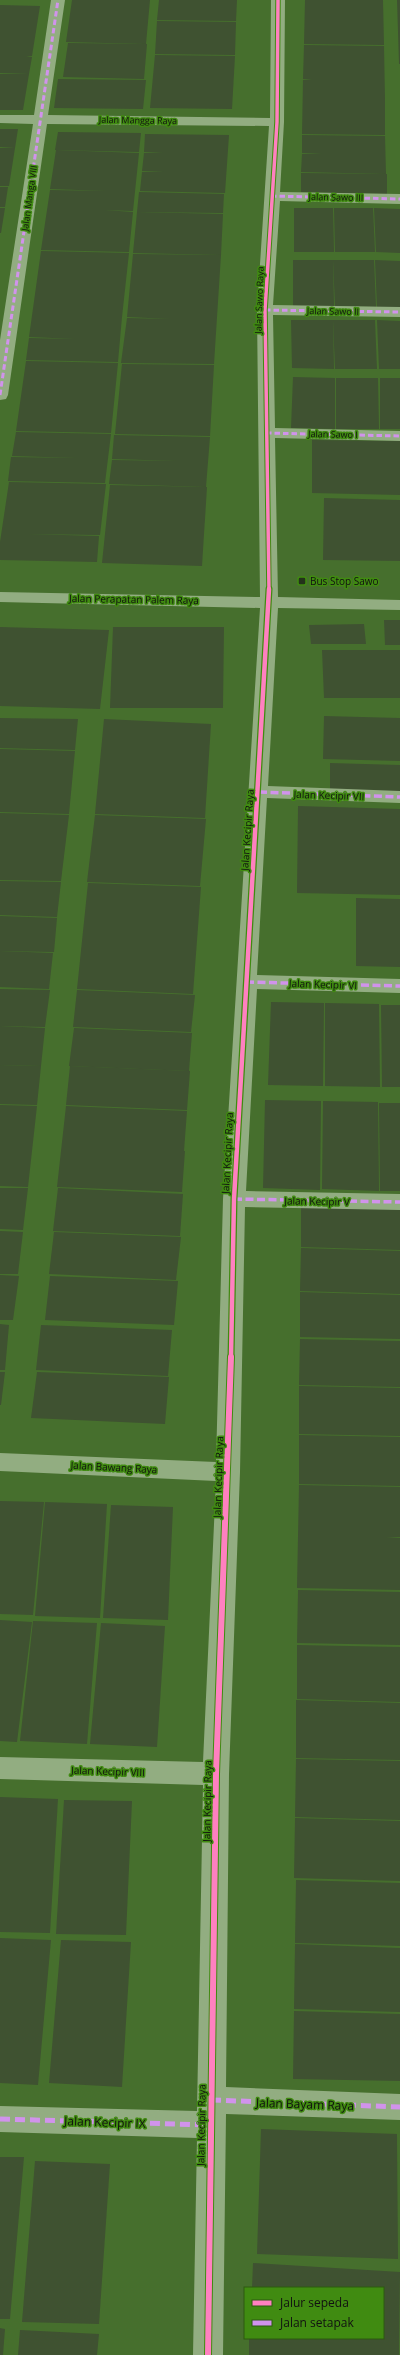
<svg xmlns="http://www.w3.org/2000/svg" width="400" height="2355" font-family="'Open Sans',sans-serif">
	<rect width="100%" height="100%" fill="#466f2d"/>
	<g fill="#3f5231">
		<path d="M72,0H150L146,44L66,42Z"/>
		<path d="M159,0H237L236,21L157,20Z"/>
		<path d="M305,0H383L384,45L304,44Z"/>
		<path d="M397,0H400V64H399Z"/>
		<path d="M0,5L40,6L32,56H26L32,57L29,74L0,73Z"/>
		<path d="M157,21L236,22L235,55L155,54Z"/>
		<path d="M68,43L147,44L144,79L63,77Z"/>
		<path d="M304,45L384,46L385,99H374H385V135L302,134L303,80H312L303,79Z"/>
		<path d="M155,55L235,56L232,109L150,108Z"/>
		<path d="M0,74H29L23,110H0Z"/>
		<path d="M58,79L146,80L143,109L54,108Z"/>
		<path d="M0,129H18L15,148L0,147Z"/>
		<path d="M58,132L141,133L139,152L55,150Z"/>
		<path d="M145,134L229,135L225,193L140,191L142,172H164L142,171L144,153H163L144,152Z"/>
		<path d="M302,135L385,136L386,174L301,172L302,154H322L302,153Z"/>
		<path d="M0,148H15L12,167H0Z"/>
		<path d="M56,150L139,153L133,211L104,210L133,212L129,252L41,250L50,190L107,191L50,189Z"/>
		<path d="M0,167H12L9,186H0Z"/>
		<path d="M301,173L387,174V194L301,192Z"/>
		<path d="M0,187H8L5,207H0Z"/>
		<path d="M139,192L224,194L223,213L137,212Z"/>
		<path d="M0,208H5L1,233H0Z"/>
		<path d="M294,208H333L334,252H294Z"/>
		<path d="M334,208H373L375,252H335Z"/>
		<path d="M374,208L400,209V253L376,252Z"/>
		<path d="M137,212L223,214L221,255L133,253Z"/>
		<path d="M41,251L129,253L122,317L78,316L122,317L118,362L26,360L29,338L76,339L29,337Z"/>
		<path d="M133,254L221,255L214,364L121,363L127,318L171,319L127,317Z"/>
		<path d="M293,260H333L334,306H293Z"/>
		<path d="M333,260H374L376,307L335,306Z"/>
		<path d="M375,260L400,261V307H377Z"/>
		<path d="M291,320H333L334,369L292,368Z"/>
		<path d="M333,320H375L377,369H335Z"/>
		<path d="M377,320L400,321V369H379Z"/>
		<path d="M26,361L118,363L111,433L16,431Z"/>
		<path d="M122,364L214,365L210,436L115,434Z"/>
		<path d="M293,377L335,378V429L291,428Z"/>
		<path d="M336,378H378L379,429H336Z"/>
		<rect x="380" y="378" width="20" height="51"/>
		<path d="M16,432L111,434L105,483L8,481L11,457L79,458L12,456Z"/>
		<path d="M114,435L210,437L206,487L109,484L112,460L178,461L112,459Z"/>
		<path d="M312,440L400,441V495L312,493Z"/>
		<path d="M9,482L106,484L100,535L26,534L99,536L97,562L0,560V542Z"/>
		<path d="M110,485L207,487L202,566L102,563Z"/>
		<path d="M324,498L400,500V561L323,560Z"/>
		<path d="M384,620H400V645H385Z"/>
		<path d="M364,624L366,644H311L309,625Z"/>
		<path d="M0,627L109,630L100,709L0,706Z"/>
		<path d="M113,627H224L223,708H110Z"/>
		<path d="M322,650H400V698H324Z"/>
		<path d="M324,716L400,718V761L323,759Z"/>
		<path d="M0,718L78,719L75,750L0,748Z"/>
		<path d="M104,719L211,724L205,818L95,814Z"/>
		<path d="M0,749L75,751L69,814L0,812Z"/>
		<path d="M330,763L400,765V792L330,790Z"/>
		<path d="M298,806L400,809V895L297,893Z"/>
		<path d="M0,813L69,815L61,881L0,880Z"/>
		<path d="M95,815L206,819L200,886L87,882Z"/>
		<path d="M0,881L61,882L57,917L0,915Z"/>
		<path d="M88,883L201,887L193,994L77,989Z"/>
		<path d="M356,898L400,899V967L356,966Z"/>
		<path d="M0,916L57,918L54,952L0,951Z"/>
		<path d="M0,951L53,953L49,989L0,987Z"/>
		<path d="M0,989L50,990L45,1027L0,1026Z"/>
		<path d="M77,990L195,995L191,1032L73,1027Z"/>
		<path d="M271,1002L324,1003L323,1086L268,1085Z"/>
		<path d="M325,1003L379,1004L380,1087L325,1086Z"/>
		<path d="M381,1005H400V1087H382Z"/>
		<path d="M0,1026L45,1028L41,1066L0,1065Z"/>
		<path d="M74,1028L192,1033L189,1071L69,1066Z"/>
		<path d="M0,1065L41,1066L37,1105L0,1104Z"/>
		<path d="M70,1066L190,1071L187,1110L66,1105Z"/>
		<path d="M265,1100L321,1101L320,1190L263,1188Z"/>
		<path d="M323,1101L378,1102L379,1191L322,1189Z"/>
		<path d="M379,1103H400V1191H380Z"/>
		<path d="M0,1105L37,1106L28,1187L0,1186Z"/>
		<path d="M66,1106L187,1111L184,1151L168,1150L185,1151L182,1192L57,1187Z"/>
		<path d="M0,1188H28L23,1230L0,1229Z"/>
		<path d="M58,1188L183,1194L180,1236L53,1231Z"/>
		<path d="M301,1205L400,1207V1250L301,1247Z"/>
		<path d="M0,1231L23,1232L18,1274H0Z"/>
		<path d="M54,1232L181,1237L176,1280L49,1274Z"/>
		<path d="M301,1248L400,1251V1294L300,1291Z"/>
		<path d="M0,1275L19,1276L13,1320H0Z"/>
		<path d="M50,1276L178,1281L174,1325L45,1320Z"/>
		<path d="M300,1292L400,1295V1339L300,1337Z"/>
		<path d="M0,1324L9,1325L5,1370H0Z"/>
		<path d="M41,1325L172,1330L168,1376L36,1370Z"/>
		<path d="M300,1339L400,1341V1387L299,1385Z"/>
		<path d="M0,1372H5L1,1405H0Z"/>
		<path d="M37,1372L169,1377L165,1424L31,1418Z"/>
		<path d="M299,1386L400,1388V1436L299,1434Z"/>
		<path d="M299,1435L400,1437V1486L299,1484Z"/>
		<path d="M299,1485L400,1487V1537L386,1538H400V1590L297,1588Z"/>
		<path d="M0,1501L44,1502L33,1615L0,1614Z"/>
		<path d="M45,1502L107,1504L100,1618L35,1616Z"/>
		<path d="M111,1505L173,1507L168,1620L103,1618Z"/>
		<path d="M298,1590L400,1592V1645L297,1643Z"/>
		<path d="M0,1620L32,1622L17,1742L0,1741Z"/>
		<path d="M33,1621L97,1623L87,1744L20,1741Z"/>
		<path d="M101,1623L165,1626L157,1747L90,1744Z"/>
		<path d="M297,1645L400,1647V1702L297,1699Z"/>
		<path d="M296,1700L400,1703V1760L296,1758Z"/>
		<path d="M296,1759L400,1761V1820L295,1817Z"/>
		<path d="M0,1797L58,1799L50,1933L0,1932Z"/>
		<path d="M64,1800L132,1801L126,1935L56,1934Z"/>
		<path d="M295,1818L400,1821V1881L294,1878Z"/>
		<path d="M296,1880L400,1883V1946L295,1943Z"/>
		<path d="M0,1938L51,1940L38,2085L0,2083Z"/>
		<path d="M61,1940L131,1942L122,2087L49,2083Z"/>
		<path d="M295,1944L400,1948V2012L294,2009Z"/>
		<path d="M294,2011L400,2014V2081L293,2079Z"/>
		<path d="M261,2129L397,2134L398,2259L257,2254Z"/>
		<path d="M0,2157H24L10,2319H0Z"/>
		<path d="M35,2161L110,2164L99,2324L22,2322Z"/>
		<path d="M253,2263L400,2272L399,2355H249V2338H383V2288H252Z"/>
		<path d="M0,2328L5,2329L3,2355H0Z"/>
		<path d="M20,2330L99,2334L97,2355H18Z"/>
	</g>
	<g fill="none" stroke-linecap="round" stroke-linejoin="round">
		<path fill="#92ad81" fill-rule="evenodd" d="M51,0H65L48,115L270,118L271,0H285L284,122L280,192L400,194V204L280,201L273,305L400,307V317L273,315L275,428L400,431V441L275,438L278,597L400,600V610L278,608L268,786L400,791V803L267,798L257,975L400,979V993L257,989L246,1191L400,1194V1210L245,1207L240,1472L229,1774L226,2087L400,2094V2120L226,2114L223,2355H193L197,2138L0,2132V2106L197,2111L203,1785L0,1779V1757L203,1762L216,1481L0,1471V1453L216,1462L223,1199L260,608L0,602V592L260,597L257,310L269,126L47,124L8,395L6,399L0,400V340L33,124L0,123V115H34Z"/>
		<g stroke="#d193ec" stroke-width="3" stroke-dasharray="5.5 3" stroke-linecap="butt">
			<path d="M271,196L400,199"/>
			<path d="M265,310L400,312"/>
			<path d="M0,395L58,0"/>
			<path d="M266,433L400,436"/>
		</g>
		<g stroke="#d193ec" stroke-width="3.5" stroke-dasharray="8 3.5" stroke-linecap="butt">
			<path d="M259,792L400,797"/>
			<path d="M246,982L400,986"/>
			<path d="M234,1199L400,1202"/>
		</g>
		<g stroke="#d193ec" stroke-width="5" stroke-dasharray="10 5" stroke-linecap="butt">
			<path d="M211,2100L400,2107"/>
			<path d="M0,2119L209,2125"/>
		</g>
		<defs>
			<path id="cycleway-far2" d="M269,590L265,310L277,122L278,0"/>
			<path id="cycleway-far1" d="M231,1358L234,1199L269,589"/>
			<path id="cycleway" d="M208,2355L216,1774L231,1357"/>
		</defs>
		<use href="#cycleway-far2" stroke="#408b11" stroke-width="5.5"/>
		<use href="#cycleway-far1" stroke="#408b11" stroke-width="7"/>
		<use href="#cycleway" stroke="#408b11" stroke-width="8"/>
		<use href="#cycleway-far2" stroke="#ff80c0" stroke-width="3.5"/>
		<use href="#cycleway-far1" stroke="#ff80c0" stroke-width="4.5"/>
		<use href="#cycleway" stroke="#ff80c0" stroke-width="6"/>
	</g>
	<rect fill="#24321b" stroke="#408b11" stroke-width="1.5" x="298" y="577" width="8" height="8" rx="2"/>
	<g text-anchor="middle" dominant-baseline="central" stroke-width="3" stroke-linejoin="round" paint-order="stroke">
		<g font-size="9" fill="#111" stroke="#408b11">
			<text transform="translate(138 120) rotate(1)">Jalan Mangga Raya</text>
			<text transform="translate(336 197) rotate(1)">Jalan Sawo III</text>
			<text transform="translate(29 198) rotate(-82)">Jalan Manga VIII</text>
			<text transform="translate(259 300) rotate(-88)">Jalan Sawo Raya</text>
			<text transform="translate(333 311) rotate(1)">Jalan Sawo II</text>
			<text transform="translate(333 434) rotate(1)">Jalan Sawo I</text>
		</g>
		<g font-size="10" fill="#111" stroke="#408b11" text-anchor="start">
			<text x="310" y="581">Bus Stop Sawo</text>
		</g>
		<g font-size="10" fill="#111" stroke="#408b11">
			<text transform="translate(134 599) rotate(1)">Jalan Perapatan Palem Raya</text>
			<text transform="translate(329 795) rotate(2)">Jalan Kecipir VII</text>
			<text transform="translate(247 830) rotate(-86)">Jalan Kecipir Raya</text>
			<text transform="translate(323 984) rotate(2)">Jalan Kecipir VI</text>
			<text transform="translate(227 1153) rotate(-87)">Jalan Kecipir Raya</text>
			<text transform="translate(317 1201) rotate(1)">Jalan Kecipir V</text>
			<text transform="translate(114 1467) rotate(3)">Jalan Bawang Raya</text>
			<text transform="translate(218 1477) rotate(-88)">Jalan Kecipir Raya</text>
			<text transform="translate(108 1771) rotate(2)">Jalan Kecipir VIII</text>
			<text transform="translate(207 1801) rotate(-89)">Jalan Kecipir Raya</text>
			<text transform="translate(201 2125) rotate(-89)">Jalan Kecipir Raya</text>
		</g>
		<g font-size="12" fill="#111" stroke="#408b11">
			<text transform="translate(305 2104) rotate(2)">Jalan Bayam Raya</text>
			<text transform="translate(105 2122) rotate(2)">Jalan Kecipir IX</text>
		</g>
	</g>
	<rect x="244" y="2287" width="140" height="52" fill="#408b11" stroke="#2d5a11"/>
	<rect x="252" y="2300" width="20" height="6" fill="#ff80c0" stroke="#2d5a11"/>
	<text x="280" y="2307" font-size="12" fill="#111111">Jalur sepeda</text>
	<rect x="252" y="2320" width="20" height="6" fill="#d193ec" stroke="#2d5a11"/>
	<text x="280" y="2327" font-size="12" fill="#111111">Jalan setapak</text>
</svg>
